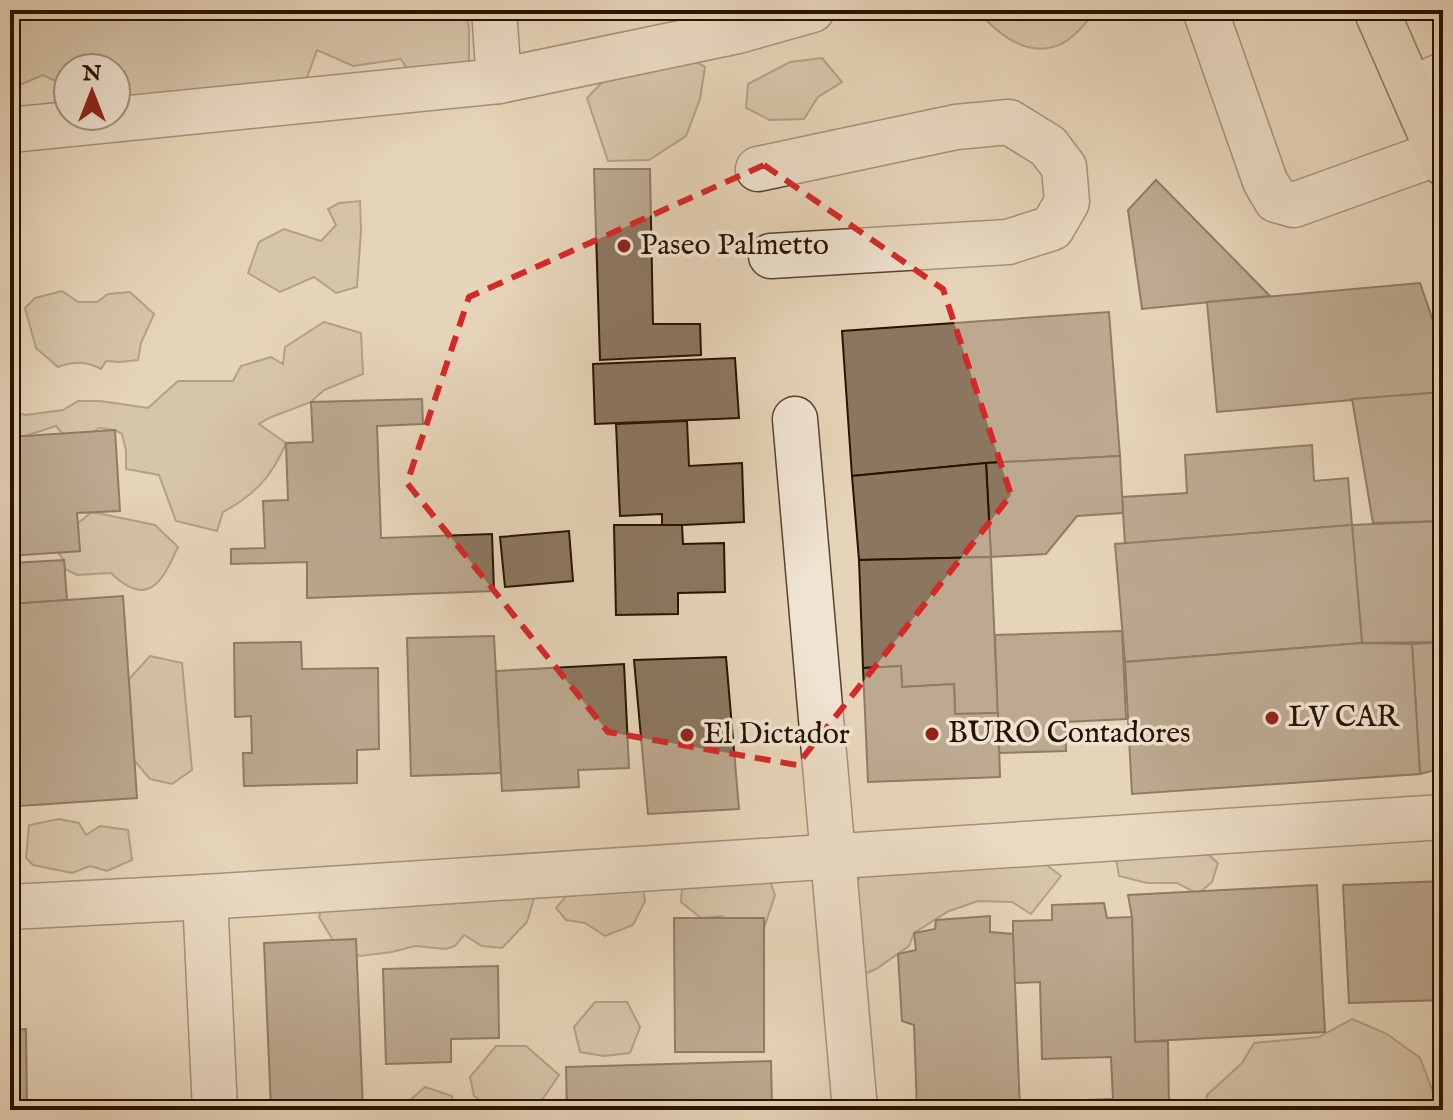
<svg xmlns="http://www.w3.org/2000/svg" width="1453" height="1120" font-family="'IM FELL English',serif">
	<rect width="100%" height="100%" fill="#e6d4b8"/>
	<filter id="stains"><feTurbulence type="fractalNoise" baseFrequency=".0025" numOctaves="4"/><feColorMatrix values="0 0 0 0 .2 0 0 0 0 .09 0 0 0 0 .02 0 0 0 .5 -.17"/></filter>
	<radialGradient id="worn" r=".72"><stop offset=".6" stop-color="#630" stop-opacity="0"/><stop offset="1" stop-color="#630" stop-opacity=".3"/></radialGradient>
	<g fill="#c6b399" stroke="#77624c" stroke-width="2">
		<path d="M10,10H465L469,28V79L419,89L401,59L353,66L317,50L301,94L116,100V68H68V87L43,75L10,89Z"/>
		<path d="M977,10H1097C1085,23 1071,43 1053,47C1023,55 995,31 977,10Z"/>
		<path d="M677,50L705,67L700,99L686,136L649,160L608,161L587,98L629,54Z"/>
		<path d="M822,58L842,82L818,97L804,119L770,120L746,108L748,84L790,62Z"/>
		<path d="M360,201L361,231L357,287L336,293L314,277L280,292L248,273L259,242L284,229L321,241L336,225L328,209L339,203Z"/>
		<path d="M62,291L78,302H97L108,294L130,292L154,314L141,343L138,360L120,362L106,361L101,369C86,361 74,361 58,367L36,348L25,308L35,298Z"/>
		<path d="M324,322L361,333L363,374L324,390L311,402L269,418L259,424L286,443C272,477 254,495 223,512L217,531L176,521L159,475L126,469V451L122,434L115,430L99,428L84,439L65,437L56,426L10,441V411L26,415L63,410L78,401H100L148,408L178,381H233L241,366L271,357L283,364L285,347Z"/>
		<path d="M92,512L155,525L178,547C162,582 148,609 111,573L77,575L65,569L64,560L58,553L79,551L78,523Z"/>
		<path d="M150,656L182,663L192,770L172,784L150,779L134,760L129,679Z"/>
		<path d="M10,675L18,778L10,782Z"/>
		<path d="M59,819L79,823L86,835L100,826L128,830L132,860L107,871L90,866L72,873L33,865L26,858L29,825Z"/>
		<path d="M1204,851L1218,863L1212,882L1198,894L1177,883H1147L1119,876L1115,853Z"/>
		<path d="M1031,853L1061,876L1031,914L1012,902L978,901L949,911L914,933L909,946L876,969L855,978L851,891L860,877Z"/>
		<path d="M766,870L775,895L764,928L743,937L722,916L701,918L681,902L682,889Z"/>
		<path d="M641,877L645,901L633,925L605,936L585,923L566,920L556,908L575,885Z"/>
		<path d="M535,895L527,922L502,948L482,946L464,935L455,946L446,949L415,946L392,952L360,956L334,942L319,917L325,900Z"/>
		<path d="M595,1002H627L640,1027L630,1053L604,1056L580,1052L574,1027Z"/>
		<path d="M1352,1019L1387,1034L1420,1058L1440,1110H1205L1207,1095L1242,1063L1254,1043L1319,1037Z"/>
		<path d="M496,1046H526L559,1075L535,1110H493L474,1096L470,1077Z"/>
		<path d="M425,1087L452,1096L454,1110H399Z"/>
	</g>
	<g fill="#8b7760" stroke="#281200" stroke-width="2">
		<path d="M534,10H592L534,16Z"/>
		<path d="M594,169H650L653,324H700L701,355L600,360Z"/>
		<path d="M1156,180L1270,296L1142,309L1128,210Z"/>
		<path d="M1420,283L1443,350V392L1217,412L1207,302Z"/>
		<path d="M1109,312L1120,456L986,463L852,476L842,331Z"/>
		<path d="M735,358L739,418L595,424L593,364Z"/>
		<path d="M1443,392V521L1373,523L1352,399Z"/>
		<path d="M422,399L423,424L377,426L381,538L492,534L494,591L307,598V562L231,564V549L265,548L263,501L288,500L286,443L313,442L311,402Z"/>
		<path d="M687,421L689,466L742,463L744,522L662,526V514L620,516L616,424Z"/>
		<path d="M115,430L120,511L77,513L80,551L10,556V437Z"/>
		<path d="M1312,445L1314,481L1348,478L1352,525L1125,544L1122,497L1187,493L1185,455Z"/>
		<path d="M1120,456L1123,513L1077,516L1046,554L991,557L986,463Z"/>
		<path d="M986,463L991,557L859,560L852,476Z"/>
		<path d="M1443,521V642L1362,643L1352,525Z"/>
		<path d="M614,525H682L683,544L724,543L725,592L678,593V614L616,615Z"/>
		<path d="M1352,525L1362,643L1125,662L1115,544Z"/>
		<path d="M569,531L573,581L505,587L500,537Z"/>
		<path d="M991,557L998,713L955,714L954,684L902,687L901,666L863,668L859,560Z"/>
		<path d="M64,560L67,600L10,604V563Z"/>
		<path d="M123,596L137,798L20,806L10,672V604Z"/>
		<path d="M1122,631L1126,719L1065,722L1066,751L999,753L995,635Z"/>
		<path d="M494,636L501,773L411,776L407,638Z"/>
		<path d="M291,642H301L302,669L378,668L379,749L357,750V783L244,786L243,753H252L251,716L235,717L234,643Z"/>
		<path d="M1443,642V768L1420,774L1412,644Z"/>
		<path d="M1362,643L1412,644L1420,774L1132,794L1125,662Z"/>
		<path d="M726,657L739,809L648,814L634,660Z"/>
		<path d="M624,664L629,768L578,770L579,787L502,791L496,671Z"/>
		<path d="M901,666L902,687L954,684L955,714L998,713L1000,777L868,782L863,668Z"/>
		<path d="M1443,881V1000L1349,1003L1343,885Z"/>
		<path d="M1317,885L1325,1032L1135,1042L1132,917L1128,895Z"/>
		<path d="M1104,903L1107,918L1132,917L1135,1042L1168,1041L1169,1110H1058V1101L1113,1099L1111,1057L1042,1059L1040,982L1013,983V921L1052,920V905Z"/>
		<path d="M990,916V932L1013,934L1020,1110H917L914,1025L902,1021L898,954L916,950L914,933L935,929L936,920Z"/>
		<path d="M674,918H764V1052H675Z"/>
		<path d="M356,939L363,1110H271L264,943Z"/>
		<path d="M498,966L499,1038L451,1039V1062L386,1064L383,969Z"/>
		<path d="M26,1029L27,1110H10V1030Z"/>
		<path d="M771,1061L772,1110H567L566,1067Z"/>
	</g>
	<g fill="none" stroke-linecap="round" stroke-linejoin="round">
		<defs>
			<g id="minor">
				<path d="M494,10L499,81"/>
				<path d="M1205,10L1265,181L1276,200L1294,205L1438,153"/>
				<path d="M1411,89L1443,75"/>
				<path d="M10,130L499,81L738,31L812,10"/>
				<path d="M758,169L956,127L1009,122L1048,146L1064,167L1067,202L1052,228L1008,242L771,256"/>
				<path d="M795,419L855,1110"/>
				<path d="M205,897L215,1110"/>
				<path d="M10,907L205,897L1443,817"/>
			</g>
			<path id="major" d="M1376,10L1443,163"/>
		</defs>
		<use href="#minor" stroke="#58422e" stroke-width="47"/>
		<use href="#major" stroke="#281200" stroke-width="47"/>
		<use href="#minor" stroke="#efe3d1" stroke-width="44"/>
		<use href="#major" stroke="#e6d4b8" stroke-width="44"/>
	</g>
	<path d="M0 0H1453V1120H0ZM764,165L943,289L1011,495L797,765L608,732L407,483L469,297Z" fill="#e6d4b8" fill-opacity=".55" fill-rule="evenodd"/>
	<path fill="none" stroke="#d62828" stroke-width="6" stroke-dasharray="16 10" stroke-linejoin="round" d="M764,165L943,289L1011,495L797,765L608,732L407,483L469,297Z"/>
	<g fill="#8f2418" stroke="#efe3d1" stroke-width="3">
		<circle cx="624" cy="246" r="8"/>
		<circle cx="1272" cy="718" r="8"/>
		<circle cx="932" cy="734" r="8"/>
		<circle cx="687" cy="735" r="8"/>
	</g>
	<g text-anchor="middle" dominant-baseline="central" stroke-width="7" stroke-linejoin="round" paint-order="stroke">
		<g font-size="30" fill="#281200" stroke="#efe3d1" text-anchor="start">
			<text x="640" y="246">Paseo Palmetto</text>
			<text x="1288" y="718">LV CAR</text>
			<text x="948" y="734">BURO Contadores</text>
			<text x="703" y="735">El Dictador</text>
		</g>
	</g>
	<rect width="1453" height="1120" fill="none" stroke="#e6d4b8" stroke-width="40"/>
	<rect x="12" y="12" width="1429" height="1096" fill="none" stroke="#281200" stroke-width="4"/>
	<rect x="20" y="20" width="1413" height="1080" fill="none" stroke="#281200" stroke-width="2"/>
	<g transform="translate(92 92)"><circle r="38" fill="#efe3d1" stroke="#9f8f7d" stroke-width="2"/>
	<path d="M0-6L14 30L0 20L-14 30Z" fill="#8f2418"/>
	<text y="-12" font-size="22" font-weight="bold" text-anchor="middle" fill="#281200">N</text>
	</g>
	<rect width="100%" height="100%" filter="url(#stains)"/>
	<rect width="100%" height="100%" fill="url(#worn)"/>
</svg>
